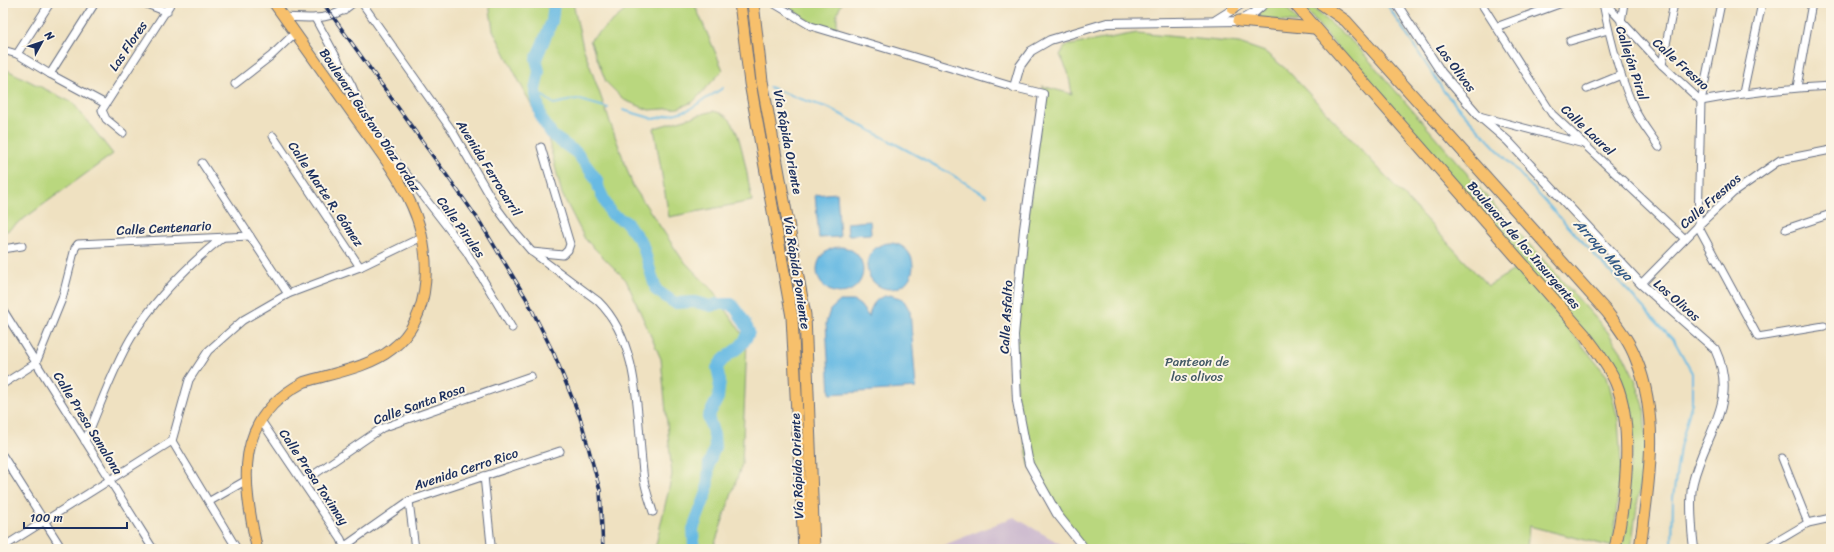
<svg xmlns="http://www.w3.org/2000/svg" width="1834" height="552" font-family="Sriracha,sans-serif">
	<rect width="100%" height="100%" fill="#fcf5e5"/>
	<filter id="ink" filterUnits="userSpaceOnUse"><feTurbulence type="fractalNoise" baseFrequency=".025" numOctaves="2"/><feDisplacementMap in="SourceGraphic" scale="8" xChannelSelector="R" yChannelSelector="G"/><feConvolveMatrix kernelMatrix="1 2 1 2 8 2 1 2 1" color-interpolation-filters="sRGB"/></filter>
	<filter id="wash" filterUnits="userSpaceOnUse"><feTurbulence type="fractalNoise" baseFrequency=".012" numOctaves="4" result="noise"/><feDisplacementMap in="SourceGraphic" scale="16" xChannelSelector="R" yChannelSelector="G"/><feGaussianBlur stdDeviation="0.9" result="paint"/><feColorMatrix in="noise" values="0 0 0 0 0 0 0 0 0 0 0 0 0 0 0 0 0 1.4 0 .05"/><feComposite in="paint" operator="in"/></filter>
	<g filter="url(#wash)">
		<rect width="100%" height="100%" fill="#efe1c1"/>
		<path fill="#cfbdd0" d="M1014,517L1069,549H934Z"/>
		<g fill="#b9d77e" stroke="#6a836e">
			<path d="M489,3H573L583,47L633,186L682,259L714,292L747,341L742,464L713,549H655L672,475L661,359L626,280L585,239L562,194L548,138L493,30Z"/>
			<path d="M634,3H694L723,70L693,102L678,108L649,110L624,100L606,82L590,40Z"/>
			<path d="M782,3H842L837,14V28L812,23Z"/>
			<path d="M1272,3H1283L1299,23L1255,17Z"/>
			<path d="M1300,3H1307L1357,46L1500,212L1592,314L1607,331L1624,356L1635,379L1644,406L1646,442L1631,549H1618L1634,439L1628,405L1622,385Z"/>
			<path d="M1137,33L1239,43L1265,52L1287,70L1488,286L1519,267L1607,376L1618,419L1621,462L1613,547L1529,526L1527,549H1085L1057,514L1029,464L1017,401L1014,335L1043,94L1042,86L1072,94L1068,72L1060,55L1065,46Z"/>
			<path d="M3,68L73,103L113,154L7,231L3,232Z"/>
			<path d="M713,111C721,113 726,115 731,121C742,136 748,182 752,201L669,217L654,128Z"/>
		</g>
		<g fill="#68bae3" stroke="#4274a0">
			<path d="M837,193L840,237L819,238L815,195Z"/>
			<path d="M870,221L871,234L848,235L847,223Z"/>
			<circle cx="890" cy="266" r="23"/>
			<circle cx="840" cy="270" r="23"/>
			<path d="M890,295L903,299L910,311L916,388L830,394L826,323L830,310L840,301H854L860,305L869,317C871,304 876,297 890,295Z"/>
		</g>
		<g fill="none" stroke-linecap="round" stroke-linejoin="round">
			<g stroke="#68bae3" stroke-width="2">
				<path d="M1386,3L1445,93L1675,342L1692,373V402L1680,447L1673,498L1672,549"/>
				<path d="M769,87L798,98L829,108L949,173L987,196"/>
				<path d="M535,90L554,104L577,99L608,108"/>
				<path d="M623,110L654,119L688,110L723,88"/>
			</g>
			<path stroke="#68bae3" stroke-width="12" d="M554,3L552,21L536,59L539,71L535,90L541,118L553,136L577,153L597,180L599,189L611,214L626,222L642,243L656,290L675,303L695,302L711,306L716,304H731C736,307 747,326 749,332C741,353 726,351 717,368L720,381L718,398L708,417L714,435L715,447L709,463L707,492L693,529L694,549"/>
		</g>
	</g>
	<g filter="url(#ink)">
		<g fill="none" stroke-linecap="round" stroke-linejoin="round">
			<defs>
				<g id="minor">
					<path d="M144,3L167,12"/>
					<path d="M339,3L344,11"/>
					<path d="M362,3L453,132L497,208L514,231L532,252L598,301C643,345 636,423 644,480C646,491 650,502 653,512"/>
					<path d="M773,3L811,26L1014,87"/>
					<path d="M1481,3L1552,114L1685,239"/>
					<path d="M1603,3C1610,39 1619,77 1635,110C1641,123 1651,135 1659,147"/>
					<path d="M1605,3L1662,65L1701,101"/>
					<path d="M1721,3L1701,101L1698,226L1758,337L1824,326"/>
					<path d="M284,17C311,18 331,22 353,3"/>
					<path d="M315,18L352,86L365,117L379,139L466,251L512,328"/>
					<path d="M1621,22L1624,3"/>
					<path d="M1496,27L1562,3"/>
					<path d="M1570,41L1608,30"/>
					<path d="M3,50L17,54L50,74L104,103"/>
					<path d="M17,54L50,3"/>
					<path d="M1662,65L1674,3"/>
					<path d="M50,74L95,3"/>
					<path d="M235,84L271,56L295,33"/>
					<path d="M1797,87L1812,3"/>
					<path d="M1587,89L1621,75"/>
					<path d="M1743,93L1762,3"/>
					<path d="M1701,101C1744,93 1787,88 1831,86"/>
					<path d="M1479,116L1584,144"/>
					<path d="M123,133L106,119L102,110L171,3"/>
					<path d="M273,136L360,267"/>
					<path d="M202,163L288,294"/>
					<path d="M1786,229L1831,214"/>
					<path d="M3,249L22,246"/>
					<path d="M532,252L563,255L568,250L570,244L541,147"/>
					<path d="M1641,284L1698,226L1733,193L1780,160L1831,150"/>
					<path d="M3,310L153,549"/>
					<path d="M3,384L36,363L62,299L75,248L78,244L250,236"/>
					<path d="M260,419L341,539L345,549"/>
					<path d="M85,441C100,407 112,370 131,338C155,298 187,266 223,237"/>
					<path d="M172,441L237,549"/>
					<path d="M3,456L62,549"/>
					<path d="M1782,458L1808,523"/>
					<path d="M484,476L491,545"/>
					<path d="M303,482L382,428L531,376"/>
					<path d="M210,501L245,481"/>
					<path d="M409,501L415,549"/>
					<path d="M345,546L409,501L560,451"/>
					<path d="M3,547L172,441L189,380L208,351L243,320L288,294L360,267L422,237"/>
					<path d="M1764,549L1808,523L1831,518"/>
				</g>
				<g id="tertiary">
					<path d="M1396,3L1441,72L1479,116L1508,141L1641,284L1715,349C1740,403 1705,432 1693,482C1689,497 1692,533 1694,549"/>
					<path d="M1216,20L1243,3"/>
					<path d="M1085,549L1057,514L1029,464L1017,401L1014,335L1024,229L1043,94L1014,87L1020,66L1031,51L1050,40L1107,23L1239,21L1255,12L1265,3"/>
				</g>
				<g id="primary">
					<path d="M1233,9L1236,3"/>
					<path d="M257,549C243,481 232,420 304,382C333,373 368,368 392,349C434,317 432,250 412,206C398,174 375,145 355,117C328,79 301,41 274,3"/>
				</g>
				<g id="trunk">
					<path d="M740,3L750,83L792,317L804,549"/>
					<path d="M753,3L762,81L805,315L814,549"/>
					<path d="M1294,3L1585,335C1596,350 1609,366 1616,383C1635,429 1625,502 1615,549"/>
					<path d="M1320,3L1346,21L1607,312C1618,327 1630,342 1636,359C1661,420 1648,485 1640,549"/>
					<path d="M1239,21L1314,28"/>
				</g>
			</defs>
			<use href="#minor" stroke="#656d81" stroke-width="9"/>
			<use href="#tertiary" stroke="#656d81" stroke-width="10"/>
			<use href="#primary" stroke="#656d81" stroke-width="12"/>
			<use href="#trunk" stroke="#656d81" stroke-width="13"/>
			<use href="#minor" stroke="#fff" stroke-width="7"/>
			<use href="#tertiary" stroke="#fff" stroke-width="8"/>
			<use href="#primary" stroke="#f7c06c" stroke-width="10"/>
			<use href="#trunk" stroke="#f7c06c" stroke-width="11"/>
			<defs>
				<path id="rail" d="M323,3L478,219L526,298L554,354L580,417L600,490L603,549"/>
			</defs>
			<use href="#rail" stroke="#1b2f5e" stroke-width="3.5"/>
			<use href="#rail" stroke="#fcf5e5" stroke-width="2" stroke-dasharray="6" stroke-linecap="butt"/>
		</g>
	</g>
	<g text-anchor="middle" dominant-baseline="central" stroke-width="4" stroke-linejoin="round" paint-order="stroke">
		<g font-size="13" fill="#1b2f5e" stroke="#fcf5e5">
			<text transform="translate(128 46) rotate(-56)">Las Flores</text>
			<text transform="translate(1632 63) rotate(72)">Callejón Pirul</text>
			<text transform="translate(1681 64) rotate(42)">Calle Fresno</text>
			<text transform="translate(1456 68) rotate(53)">Los Olivos</text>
			<text transform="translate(370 120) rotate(56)">Boulevard Gustavo Díaz Ordaz</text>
			<text transform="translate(1588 130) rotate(43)">Calle Laurel</text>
			<text transform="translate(788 142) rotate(79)">Vía Rápida Oriente</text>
			<text transform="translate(489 168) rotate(58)">Avenida Ferrocarril</text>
			<text transform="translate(326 194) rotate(56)">Calle Marte R. Gómez</text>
			<text transform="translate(1710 201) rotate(-41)">Calle Fresnos</text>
			<text transform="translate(461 227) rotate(54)">Calle Pirules</text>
			<text transform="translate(164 228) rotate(-3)">Calle Centenario</text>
			<text transform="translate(1524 245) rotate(49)">Boulevard de los Insurgentes</text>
			<text transform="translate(797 273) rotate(81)">Vía Rápida Poniente</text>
			<text transform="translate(1677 300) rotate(41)">Los Olivos</text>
			<text transform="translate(1006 317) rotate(-87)">Calle Asfalto</text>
			<text transform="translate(419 404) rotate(-20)">Calle Santa Rosa</text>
			<text transform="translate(88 423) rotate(58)">Calle Presa Sanalona</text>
			<text transform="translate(797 466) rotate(-92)">Vía Rápida Oriente</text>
			<text transform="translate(466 469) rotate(-18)">Avenida Cerro Rico</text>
			<text transform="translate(314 477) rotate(56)">Calle Presa Toximay</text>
		</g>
		<g font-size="13" fill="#425966" stroke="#fcf5e5">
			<text x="1197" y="361">Panteon de<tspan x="1197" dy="15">los olivos</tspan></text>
		</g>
		<g font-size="14" font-style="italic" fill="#325986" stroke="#fcf5e5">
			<text transform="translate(1603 250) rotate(47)">Arroyo Maya</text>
		</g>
	</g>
	<rect width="1834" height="552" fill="none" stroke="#fcf5e5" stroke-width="16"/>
	<g transform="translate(42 42) rotate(50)" stroke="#fcf5e5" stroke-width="3" paint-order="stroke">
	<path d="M0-3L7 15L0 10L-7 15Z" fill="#1b2f5e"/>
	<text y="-6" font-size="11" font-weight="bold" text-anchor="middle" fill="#1b2f5e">N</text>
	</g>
	<path d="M24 522v6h103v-6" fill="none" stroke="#1b2f5e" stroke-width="2"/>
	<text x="30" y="522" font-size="12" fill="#1b2f5e" stroke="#fcf5e5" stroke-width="3" paint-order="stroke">100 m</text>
</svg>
